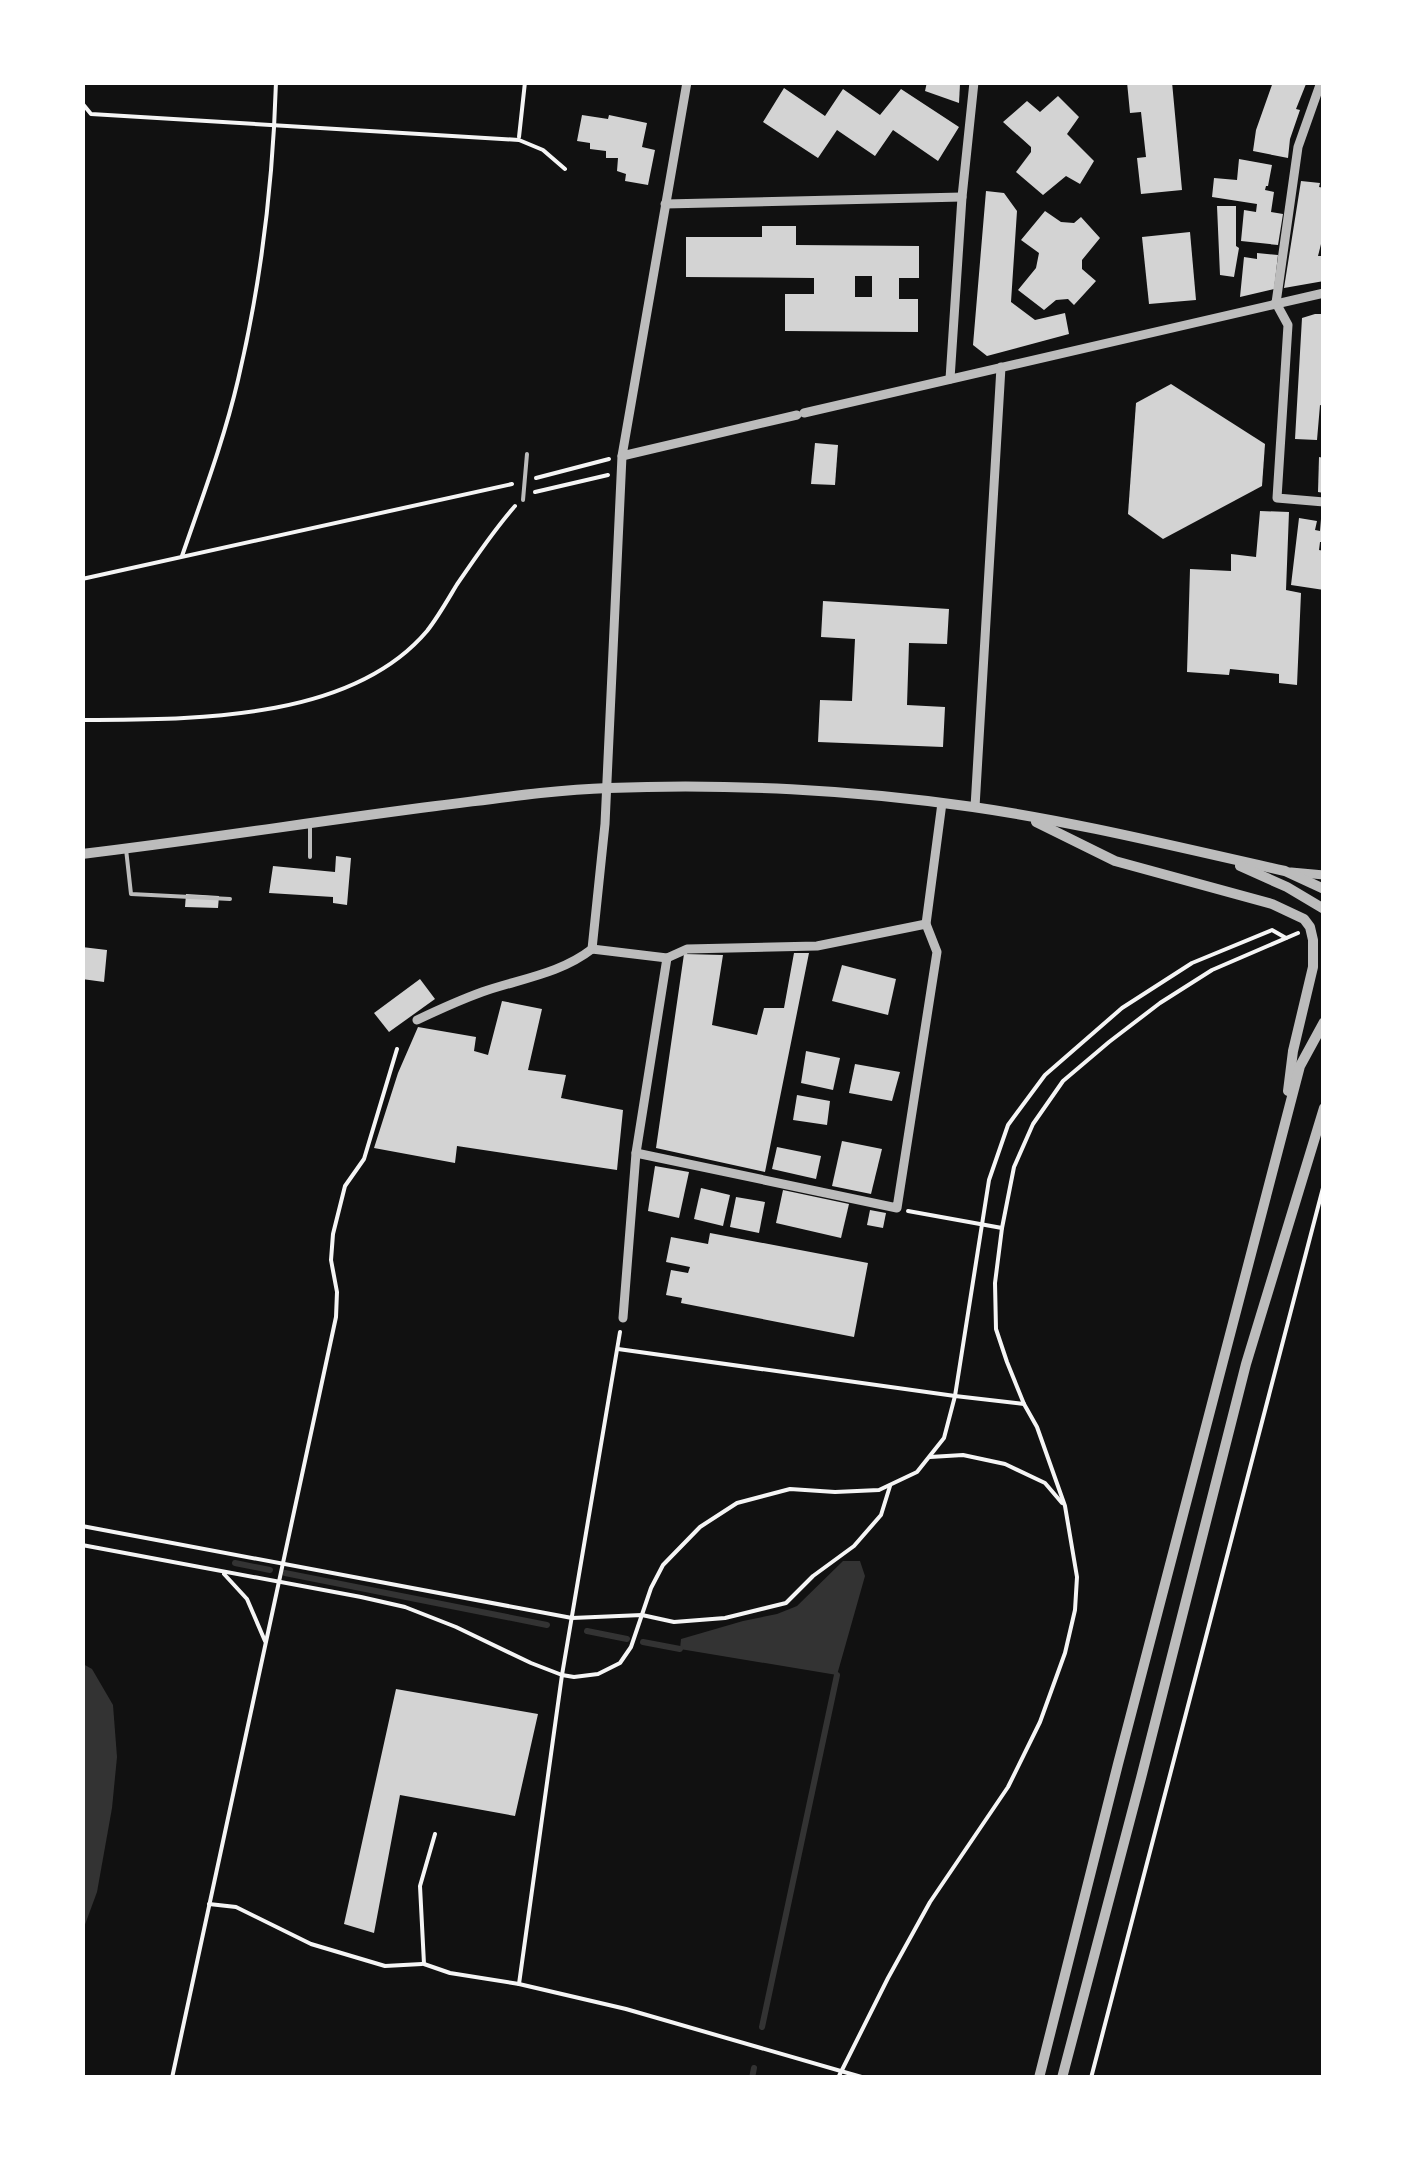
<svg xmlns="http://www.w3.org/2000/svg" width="1406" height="2160" font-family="Roboto,sans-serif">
	<rect width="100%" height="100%" fill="#111"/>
	<g fill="#333">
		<path d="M843,1561H860L865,1576L837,1675L680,1649L681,1639L743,1621L777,1614L797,1606Z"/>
		<path d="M83,1664L92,1669L113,1705L117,1757L112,1808L97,1892L83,1930Z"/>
	</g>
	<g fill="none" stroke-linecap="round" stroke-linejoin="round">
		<g stroke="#333" stroke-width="6">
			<path d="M235,1563L270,1570"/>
			<path d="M285,1573L547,1625"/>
			<path d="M587,1631L627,1639"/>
			<path d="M643,1642L680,1649"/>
			<path d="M762,2027L837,1675"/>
			<path d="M752,2078L754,2068"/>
		</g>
	</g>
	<g fill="#d3d3d3" fill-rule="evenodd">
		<path d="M927,82L960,84L959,103L925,91Z"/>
		<path d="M1127,82H1172L1182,190L1141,194L1137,158L1146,157L1141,112L1130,113Z"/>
		<path d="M1273,82L1306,84L1296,109L1300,110L1290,139L1288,158L1253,151L1256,130Z"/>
		<path d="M784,88L825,116L843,89L880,115L901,89L959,127L938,161L893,130L875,156L837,130L818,158L763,122Z"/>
		<path d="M1058,96L1079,117L1067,134L1094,161L1080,184L1066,176L1043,195L1016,172L1031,152V147L1003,122L1027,101L1040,112Z"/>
		<path d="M582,115L608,119L609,115L647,123L642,147L655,150L648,185L625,181L626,174L617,171L618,158H606V151L590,149V143L577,141Z"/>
		<path d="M1239,159L1272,165L1268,186H1266L1265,190L1274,192L1271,212L1283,214L1278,245L1241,241L1244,210L1256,212L1257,204L1212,197L1214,178L1237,180Z"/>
		<path d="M1301,181L1320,183L1319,187L1324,188V245L1321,244L1318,256H1324V281L1284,288Z"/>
		<path d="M986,191L1004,193L1017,211L1011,302L1035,320L1065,313L1069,334L987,356L973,345Z"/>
		<path d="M1217,206H1236V246L1239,248L1234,277L1220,275Z"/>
		<path d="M1045,211L1061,222L1074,223L1081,217L1100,238L1082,260V269L1096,281L1074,305L1068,299L1056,300L1044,310L1018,290L1036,268L1039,253L1021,240Z"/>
		<path d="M762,226H796V245L919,246V278H899V299H918V332L785,331V294H814V278L686,277V237H762ZM855,276H872V297H855Z"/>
		<path d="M1190,232L1196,300L1149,304L1142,237Z"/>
		<path d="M1257,253L1278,255L1274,289L1240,297L1244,257L1257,259Z"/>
		<path d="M1315,314H1324V406L1320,405L1317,440L1295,439L1302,318Z"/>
		<path d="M1171,384L1265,444L1262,486L1163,539L1128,514L1136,403Z"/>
		<path d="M815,443L838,445L835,485L811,484Z"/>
		<path d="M1319,457L1324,458V493L1318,492Z"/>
		<path d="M1260,511L1289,512L1286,590L1301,593L1297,685L1279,683V674L1230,669L1229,675L1187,672L1190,569L1231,571V554L1256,557Z"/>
		<path d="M1299,518L1317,521L1315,530L1320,531L1321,519L1324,520V542H1320L1319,550L1324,551V590L1291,585Z"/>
		<path d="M823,601L949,609L947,644L909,643L907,705L945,707L943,747L818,742L820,700L852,701L855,639L821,637Z"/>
		<path d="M336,856L351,858L347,905L333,903V897L269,893L273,866L335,872Z"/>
		<path d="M186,894L219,896L218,908L185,907Z"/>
		<path d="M82,947L107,950L104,982L82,979Z"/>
		<path d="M794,953H809L765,1172L656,1148L684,954L723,955L712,1025L757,1035L764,1008H784Z"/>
		<path d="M842,965L896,979L888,1015L832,1001Z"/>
		<path d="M420,979L435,999L389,1032L374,1013Z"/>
		<path d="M502,1001L542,1009L528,1070L566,1075L561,1098L623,1110L617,1170L457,1146L455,1163L374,1148L398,1073L418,1027L476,1037L474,1051L488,1055Z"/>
		<path d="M806,1051L840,1058L833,1090L801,1083Z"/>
		<path d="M855,1064L900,1072L892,1101L849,1093Z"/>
		<path d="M797,1095L830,1101L827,1125L793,1120Z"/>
		<path d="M842,1141L882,1149L871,1194L832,1186Z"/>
		<path d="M777,1147L821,1156L816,1179L772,1169Z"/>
		<path d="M655,1166L689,1172L679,1218L648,1211Z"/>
		<path d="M701,1188L730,1195L723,1226L694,1219Z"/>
		<path d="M783,1190L849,1204L841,1238L776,1223Z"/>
		<path d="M736,1197L765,1202L759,1233L730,1227Z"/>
		<path d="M870,1210L886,1213L883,1228L867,1225Z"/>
		<path d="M710,1233L868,1263L854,1337L681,1303L682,1298L666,1295L671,1270L688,1273L690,1267L666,1262L671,1237L708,1244Z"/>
		<path d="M396,1689L538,1714L515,1816L400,1795L374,1933L344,1924Z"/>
	</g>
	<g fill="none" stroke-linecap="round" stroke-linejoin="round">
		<g stroke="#f5f5f5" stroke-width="4">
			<path d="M82,103L91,114L519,140L543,150L565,169"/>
			<path d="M519,137L525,82"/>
			<path d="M536,478L609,459"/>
			<path d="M535,492L608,475"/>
			<path d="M182,556C202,498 224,440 238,380C261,283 273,182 276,82"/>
			<path d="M82,579L512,484"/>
			<path d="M82,720C192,719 350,722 427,631C438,617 447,601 456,586C475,558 493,531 515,506"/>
			<path d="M908,1211L1002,1228"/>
			<path d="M618,1349L955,1396L1024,1404"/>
			<path d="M930,1457L963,1455L1005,1464L1045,1483L1062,1503"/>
			<path d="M82,1526L572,1618L642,1615L674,1622L725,1618L786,1603L813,1576L854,1546L881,1515L890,1486"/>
			<path d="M82,1545L361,1597L405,1607L456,1627L531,1663L562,1675L574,1677L598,1674L620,1663L631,1647L651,1588L663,1565L700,1527L737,1503L790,1489L835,1492L879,1490L917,1472L944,1438L955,1396L989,1180L1008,1125L1045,1075L1122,1008L1192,963L1272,930L1286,938"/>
			<path d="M224,1574L247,1599L265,1641"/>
			<path d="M435,1834L420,1886L424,1964L450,1973L519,1984L626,2009L865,2078"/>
			<path d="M209,1904L236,1907L311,1944L385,1966L422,1964"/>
			<path d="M519,1984L562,1675L620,1332"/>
			<path d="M172,2078L336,1317L337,1292L331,1260L333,1234L345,1186L364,1159L397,1049"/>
			<path d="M838,2078L888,1978L930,1902L1008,1787L1040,1722L1065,1653L1075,1610L1077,1577L1065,1506L1037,1427L1024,1404L1007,1362L996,1329L995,1283L1002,1228L1014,1167L1033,1124L1063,1081L1109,1042L1160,1003L1212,970L1298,933"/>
			<path d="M1091,2078L1324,1184"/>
		</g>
		<g stroke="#bcbcbc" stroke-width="4">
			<path d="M523,500L527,454"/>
			<path d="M126,849L131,894L230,899"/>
			<path d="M310,857V827"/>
		</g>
		<g stroke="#bcbcbc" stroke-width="9">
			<path d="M665,204L962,197"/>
			<path d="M1276,303L1288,325L1277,498L1324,502"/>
			<path d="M1276,303L1298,147L1321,82"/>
			<path d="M950,379L962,197L974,82"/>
			<path d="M804,413L1324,293"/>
			<path d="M622,456L797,415"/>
			<path d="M975,807L1001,367"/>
			<path d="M1291,872L1324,875"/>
			<path d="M592,949L605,824L622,456L687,82"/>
			<path d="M592,949L667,958L636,1153L623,1318"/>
			<path d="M667,958L687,949L817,946L926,924"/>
			<path d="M417,1020C438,1010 460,1000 482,992C519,979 560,974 592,949"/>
			<path d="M636,1153L897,1208L937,952L926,924L942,803"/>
		</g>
		<g stroke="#bcbcbc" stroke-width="10">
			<path d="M1036,822L1115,861L1272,904L1304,919L1310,927L1313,940V967L1293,1051L1288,1091"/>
			<path d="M82,854C200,840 318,821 436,806C493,799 551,790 609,788C727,783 856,790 973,807C1077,822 1181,848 1285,871L1324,889"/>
			<path d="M1240,866L1287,887L1324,909"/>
			<path d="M1039,2078L1118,1764L1300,1066L1324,1022"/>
			<path d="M1062,2078L1141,1778L1246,1364L1324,1108"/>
		</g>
	</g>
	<rect width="1406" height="2160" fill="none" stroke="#ffffff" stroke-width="170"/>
</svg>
